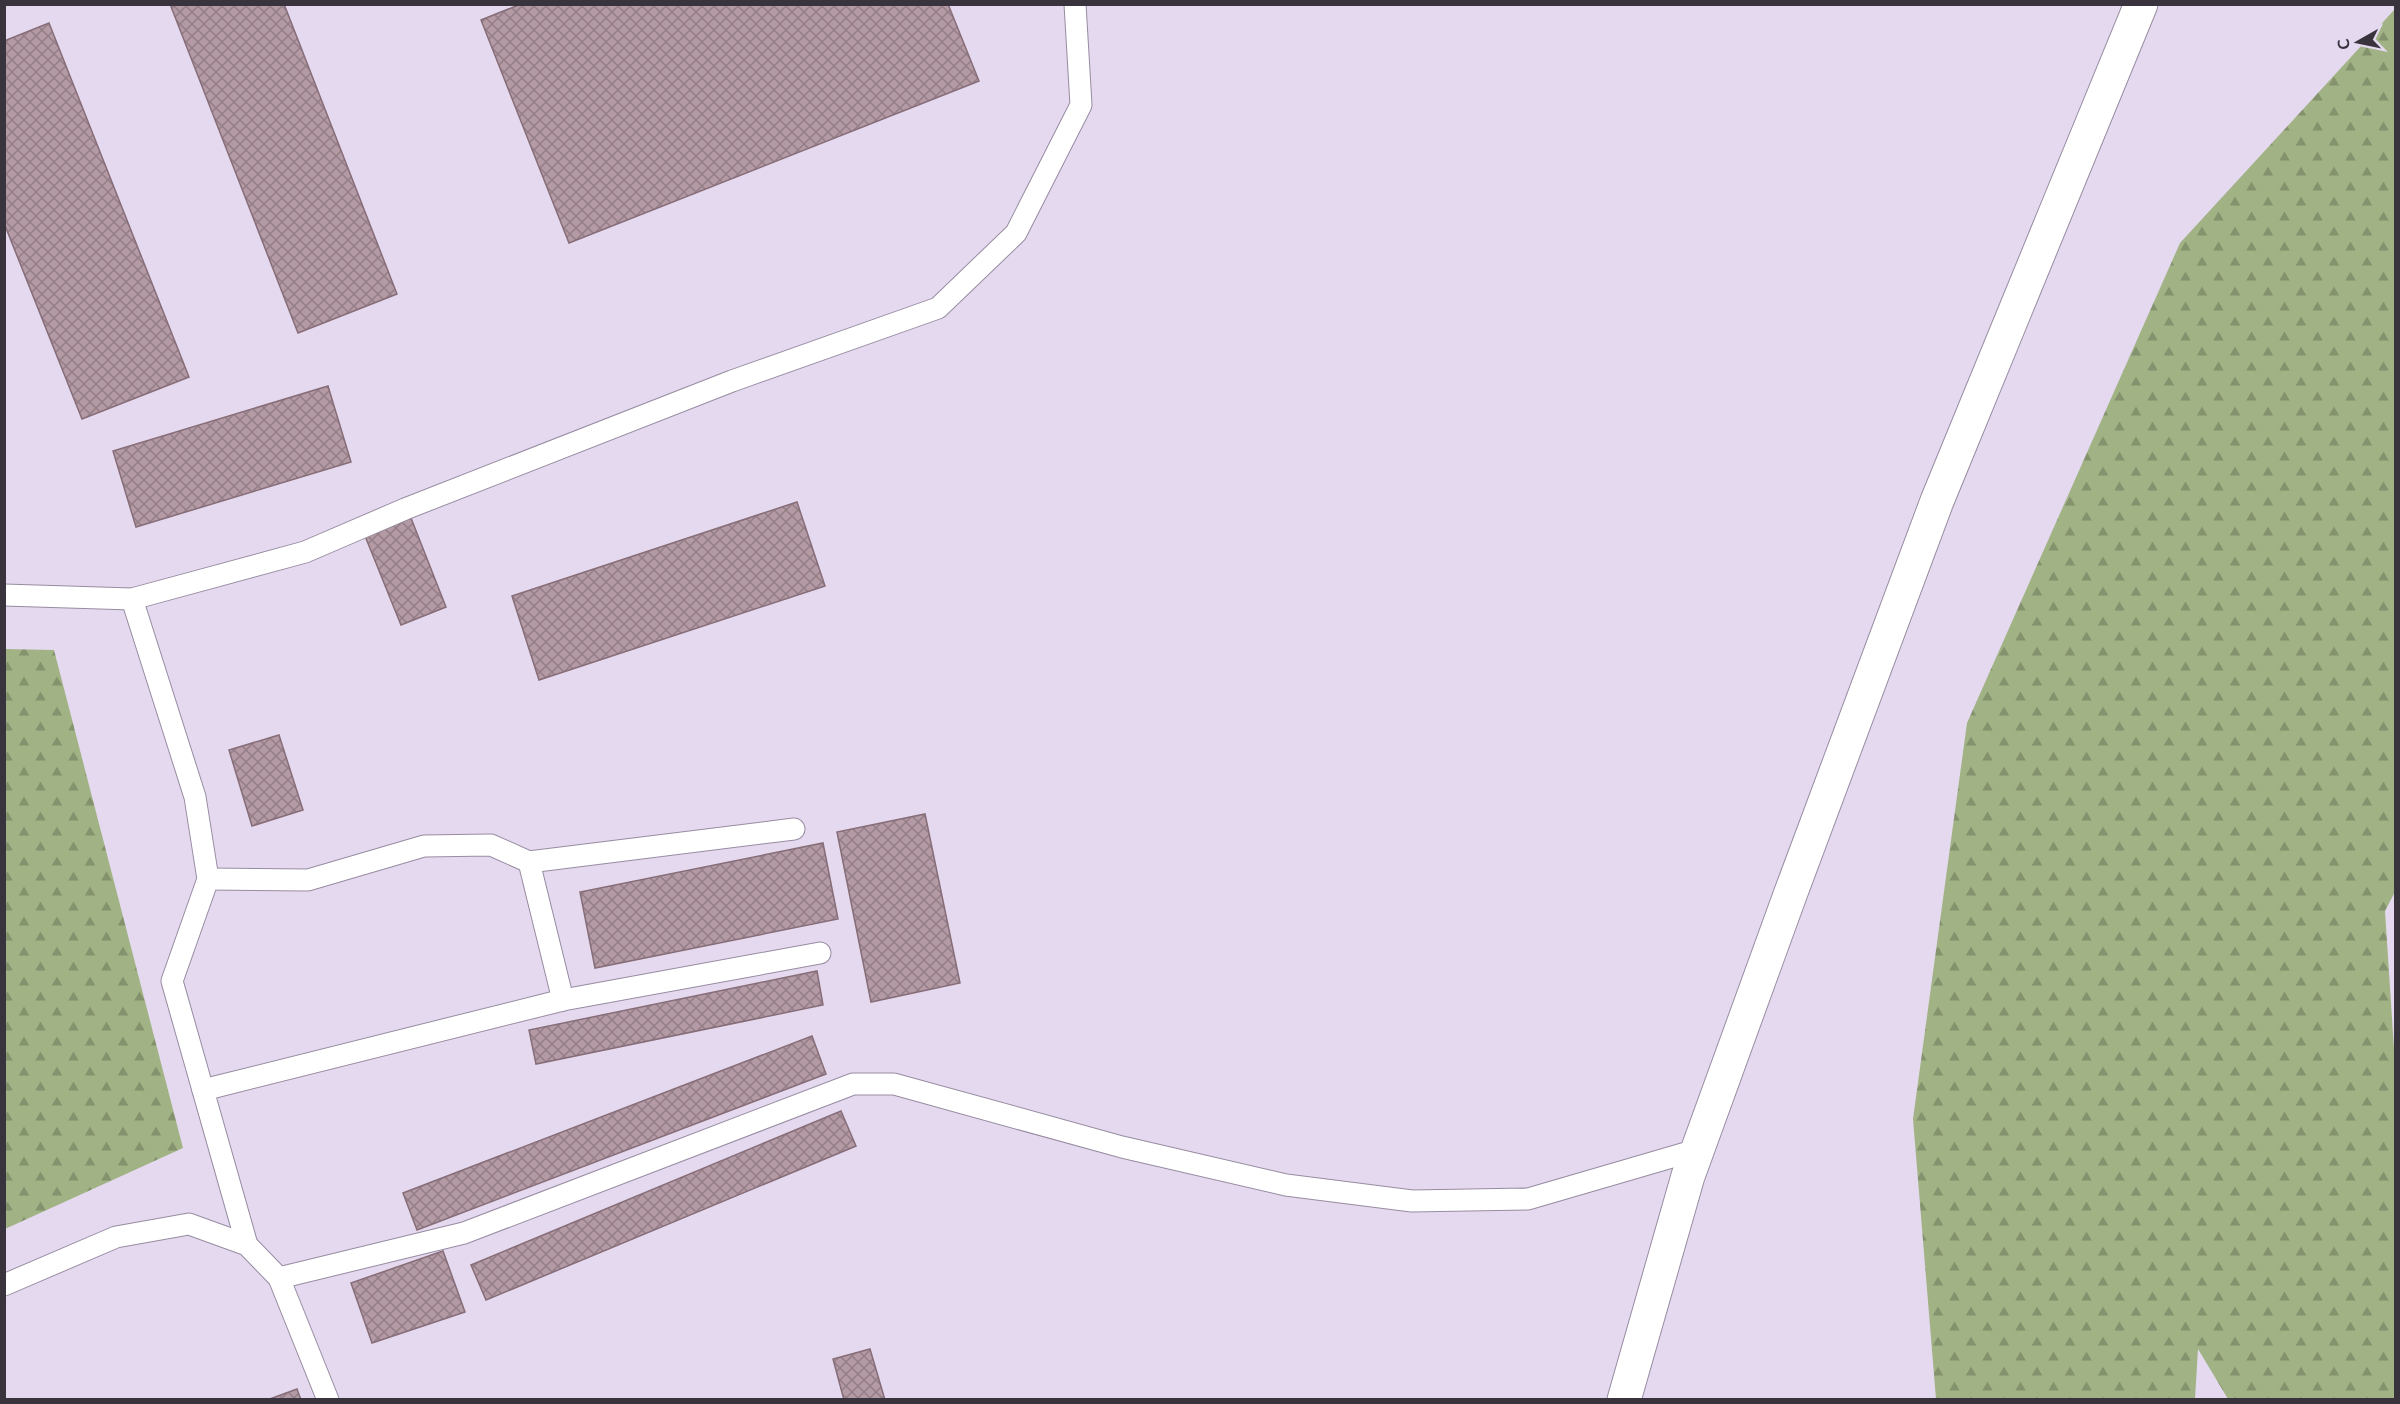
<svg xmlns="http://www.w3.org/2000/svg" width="2400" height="1404" font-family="'Nunito Sans',sans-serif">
	<defs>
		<pattern id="forest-firs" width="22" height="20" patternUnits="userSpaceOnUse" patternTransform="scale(1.5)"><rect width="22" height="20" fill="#a1b384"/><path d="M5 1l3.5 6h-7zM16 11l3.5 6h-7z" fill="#84926d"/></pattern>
		<pattern id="building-cross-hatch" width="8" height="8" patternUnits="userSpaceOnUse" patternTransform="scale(1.5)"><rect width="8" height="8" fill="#b49aa4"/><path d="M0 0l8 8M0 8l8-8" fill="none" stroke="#937e87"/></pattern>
	</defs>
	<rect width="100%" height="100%" fill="#e5d9f0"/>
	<g fill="url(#forest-firs)">
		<path d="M2395,9L2396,890L2385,911L2396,1079L2395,1399H2228L2198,1349L2195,1399H1936L1913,1119L1967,723L2180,243Z"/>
		<path d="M5,649L54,650L183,1148L5,1229Z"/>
	</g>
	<g fill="url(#building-cross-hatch)" stroke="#866d77" stroke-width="1.5">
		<path d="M170,4H284L397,294L298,333Z"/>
		<path d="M521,4H948L979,81L569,243L481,20Z"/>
		<path d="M49,23L189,377L82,419L4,223V41Z"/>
		<path d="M328,386L351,462L136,527L113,451Z"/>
		<path d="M797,502L825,586L539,680L512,596Z"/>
		<path d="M411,518L446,607L401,625L365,536Z"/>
		<path d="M279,735L303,810L252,826L229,750Z"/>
		<path d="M925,814L960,983L871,1002L837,832Z"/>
		<path d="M823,843L838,919L595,968L580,892Z"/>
		<path d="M817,971L823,1005L536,1064L529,1030Z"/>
		<path d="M812,1036L826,1074L417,1230L403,1193Z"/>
		<path d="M841,1111L856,1146L486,1300L471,1265Z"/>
		<path d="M443,1251L465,1312L372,1343L351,1283Z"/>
		<path d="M870,1349L885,1400H844L833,1359Z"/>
		<path d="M297,1389L301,1400H267Z"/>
	</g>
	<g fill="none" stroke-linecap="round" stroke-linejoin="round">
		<defs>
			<g id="service">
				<path d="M4,595L132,599L305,552L405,509L732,381L938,308L1016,233L1081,105L1075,4"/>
				<path d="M132,599L195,797L208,879L172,981L247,1245"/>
				<path d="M529,862L794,829"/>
				<path d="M208,879L308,880L424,846L491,845L529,862L563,1000"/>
				<path d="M203,1090L563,1000L820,953"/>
				<path d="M279,1278L464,1233L853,1084H894L1122,1147L1286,1185L1412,1201L1528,1199L1696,1150"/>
				<path d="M4,1285L116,1237L189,1224L247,1245L279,1278L328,1400"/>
			</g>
			<path id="minor" d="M1624,1400L1688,1176L1790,895L1937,501L2141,4"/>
		</defs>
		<use href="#service" stroke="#978ca1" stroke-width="23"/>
		<use href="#minor" stroke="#978ca1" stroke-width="35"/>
		<use href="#service" stroke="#fff" stroke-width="21"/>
		<use href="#minor" stroke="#fff" stroke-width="33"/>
	</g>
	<rect width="2400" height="1404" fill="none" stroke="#38333c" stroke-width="12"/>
	<g transform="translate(2358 42) rotate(261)" stroke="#e5d9f0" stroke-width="4.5" paint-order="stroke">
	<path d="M0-4.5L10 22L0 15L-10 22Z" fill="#38333c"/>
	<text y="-9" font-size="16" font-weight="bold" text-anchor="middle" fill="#38333c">С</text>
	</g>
</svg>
